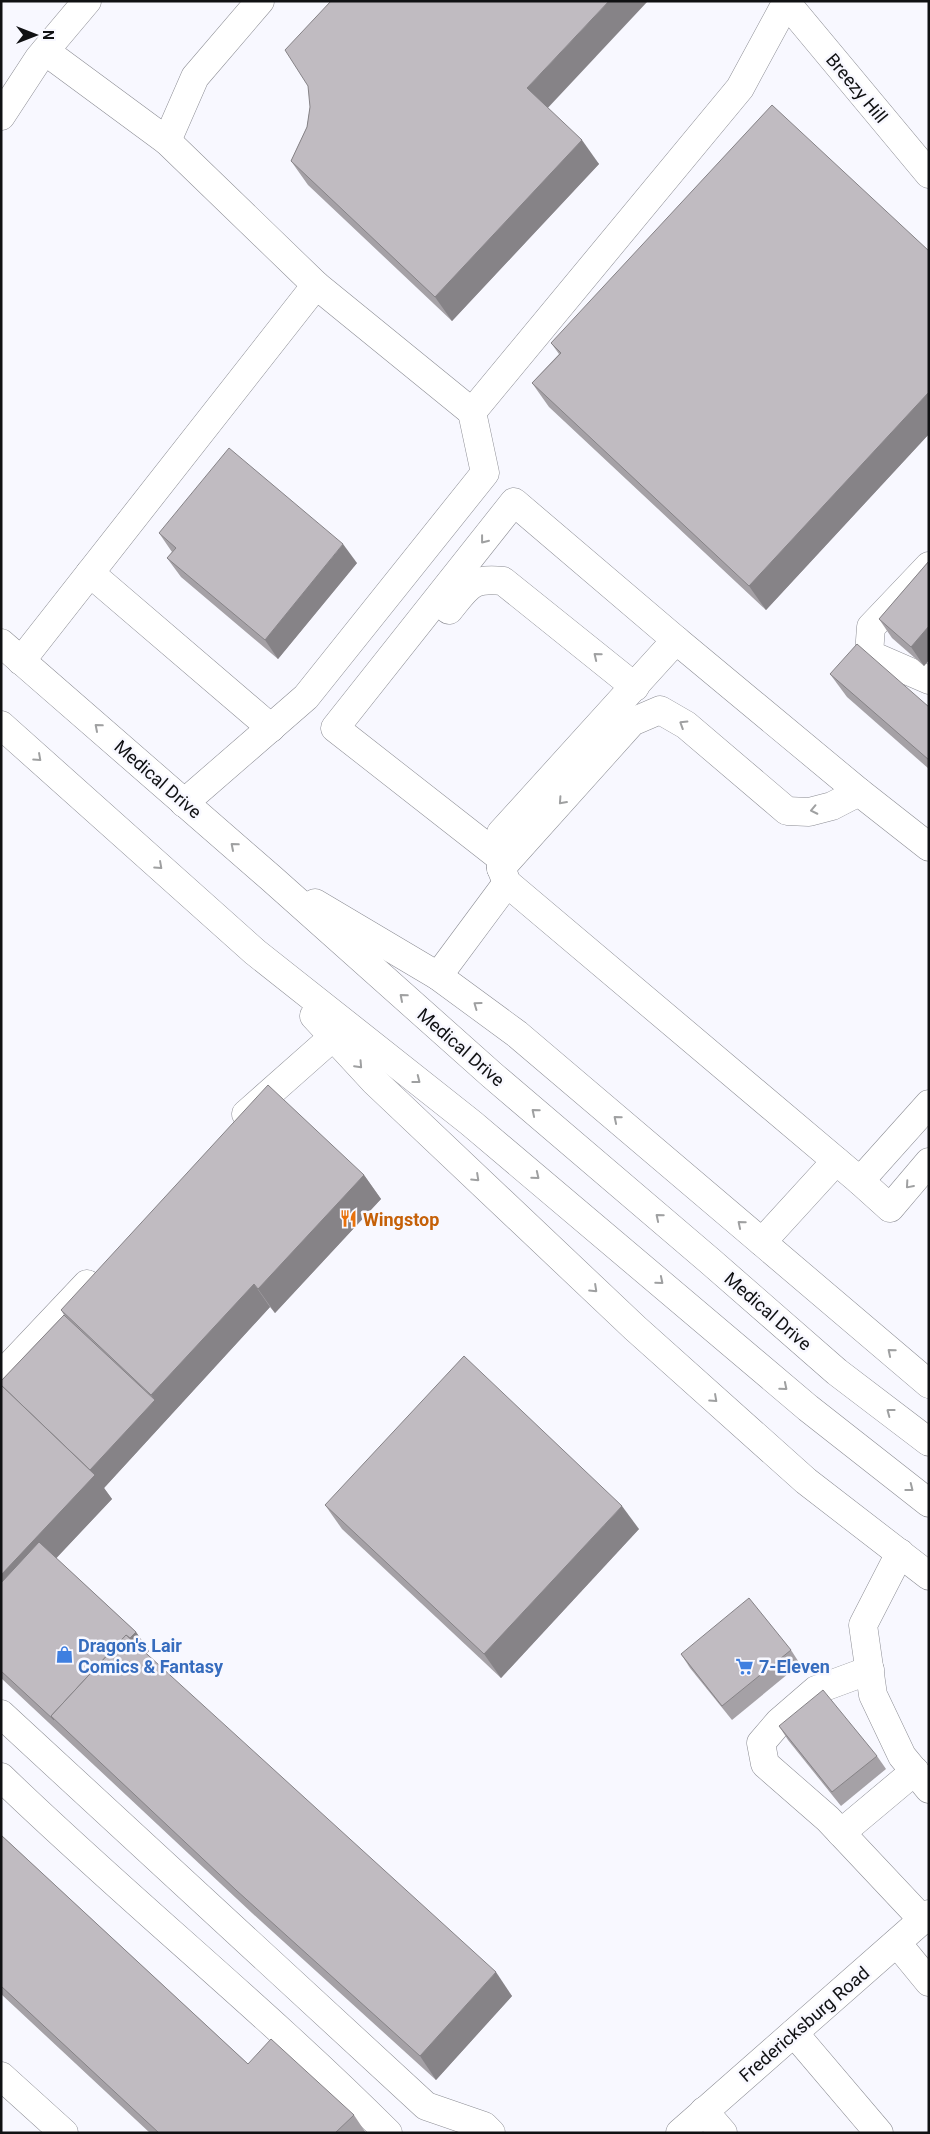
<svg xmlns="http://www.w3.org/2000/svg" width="930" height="2134" font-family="Roboto,sans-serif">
	<rect width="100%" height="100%" fill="#f8f8ff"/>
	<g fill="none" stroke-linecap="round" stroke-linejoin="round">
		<defs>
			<g id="minor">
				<path d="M785,1L929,174"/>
				<path d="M45,51L167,141L195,77L260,1"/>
				<path d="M1,116L39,58L87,1"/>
				<path d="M167,141L316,285"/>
				<path d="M929,566L871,627L869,654L929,680"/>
				<path d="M90,573L271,728"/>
				<path d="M449,610C468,587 471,577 503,581L635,687"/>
				<path d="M1,643L271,878L492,1075L710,1261L837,1372L929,1442"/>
				<path d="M21,661L316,285L472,412L740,88L786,3"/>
				<path d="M1,725L255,952L471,1123L808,1408L929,1503"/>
				<path d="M184,803L306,697L485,473L472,412"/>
				<path d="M929,847L859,792L676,640L501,833V868L507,883L860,1181L929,1104"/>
				<path d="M501,858L335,728L514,502L676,640"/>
				<path d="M501,868L632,722L660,710L686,725L787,811L809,812L832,806L859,792"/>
				<path d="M315,903L438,976L517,1034L929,1384"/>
				<path d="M438,976L507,883"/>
				<path d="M314,1016L374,1081L635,1328L806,1481L929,1576"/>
				<path d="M246,1114L333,1037"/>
				<path d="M860,1181L890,1208L929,1162"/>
				<path d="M762,1242L836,1161"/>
				<path d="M1,1375L87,1284"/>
				<path d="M900,1553L863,1625L873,1695L902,1756L929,1789"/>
				<path d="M870,1670L816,1690L779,1722L761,1743L765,1764L828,1819L923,1920"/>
				<path d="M1,1714L426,2106L484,2126L491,2133"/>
				<path d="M1,1777C127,1899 264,2009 388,2133"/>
				<path d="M841,1833L915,1771"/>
				<path d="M897,1943L929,1982"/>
				<path d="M794,2033L879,2133"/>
				<path d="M1,2076L64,2133"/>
				<path d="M704,2111L723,2133"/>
			</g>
			<path id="major" d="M680,2133L929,1914"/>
		</defs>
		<use href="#minor" stroke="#8c8d94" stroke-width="29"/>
		<use href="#major" stroke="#8c8d94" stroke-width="29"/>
		<use href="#minor" stroke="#fff" stroke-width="28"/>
		<use href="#major" stroke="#fff" stroke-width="28"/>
	</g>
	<g fill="#a5a1a6">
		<path d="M310,107L548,108L599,164L452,321L308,185L291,161L307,127Z"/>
		<path d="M929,251V434L766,610L549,407L532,383L559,354L551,343Z"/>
		<path d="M159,533L357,563L278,659L181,577L167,558L172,552Z"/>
		<path d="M929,561V660L924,666L892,638L879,619Z"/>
		<path d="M830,674L929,707V769L847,697Z"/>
		<path d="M364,1175L381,1199L275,1313L270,1307L104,1488L112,1499L56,1558L136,1632L149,1651L146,1654L512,1996L436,2080L252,1913L1,1678V1381L64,1315L61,1310Z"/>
		<path d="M325,1505L639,1529L501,1678L342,1529Z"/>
		<path d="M791,1650L800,1664L732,1720L690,1668L681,1654Z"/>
		<path d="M779,1726L877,1756L886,1769L841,1806L788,1740Z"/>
		<path d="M1,1835L248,2064L354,2115L366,2133H150L1,1994Z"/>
	</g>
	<g fill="#868387">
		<path d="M609,1H648L544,112L527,88Z"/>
		<path d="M582,140L599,164L452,321L435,297Z"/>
		<path d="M929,392V434L766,610L749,586Z"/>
		<path d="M343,544L357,563L278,659L265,640Z"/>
		<path d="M929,626V660L924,666L911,647Z"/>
		<path d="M364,1175L381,1199L275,1313L258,1289Z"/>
		<path d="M254,1284L270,1307L104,1488L112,1499L1,1617V1575L89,1471L155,1400L151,1395Z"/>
		<path d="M622,1506L639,1529L501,1678L484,1654Z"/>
		<path d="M136,1632L149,1651L71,1735L55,1719Z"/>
		<path d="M496,1972L512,1996L436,2080L420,2056Z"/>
	</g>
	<g fill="#c0bbc1" stroke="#868387">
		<path d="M331,1H609L527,88L582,140L435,297L291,161L307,127L310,107L308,86L285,50Z"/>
		<path d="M772,105L929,251V392L749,586L532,383L561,353L551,343Z"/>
		<path d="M229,448L343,544L265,640L167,558L176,548L159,533Z"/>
		<path d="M929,561V626L911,647L879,619Z"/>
		<path d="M857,644L929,707V760L830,674Z"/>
		<path d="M268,1085L364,1175L258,1289L254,1284L151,1395L61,1310Z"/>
		<path d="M64,1315L155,1400L90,1470L1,1385V1381Z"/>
		<path d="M464,1356L622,1506L484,1654L325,1505Z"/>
		<path d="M1,1385L95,1475L1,1575Z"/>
		<path d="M39,1542L136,1632L130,1638L126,1635L51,1716L54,1720L1,1671V1583Z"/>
		<path d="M749,1598L791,1650L722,1706L681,1654Z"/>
		<path d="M126,1635L496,1972L420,2056L236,1890L51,1716Z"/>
		<path d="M823,1690L877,1756L832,1792L779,1726Z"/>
		<path d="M1,1835L248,2064L271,2039L354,2115L335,2133H159L1,1986Z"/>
	</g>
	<defs><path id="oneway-chevron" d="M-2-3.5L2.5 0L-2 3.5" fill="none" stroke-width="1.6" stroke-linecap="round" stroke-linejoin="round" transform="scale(1.25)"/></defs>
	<g stroke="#9fa0a1">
		<use href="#oneway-chevron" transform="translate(484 540) rotate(128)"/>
		<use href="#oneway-chevron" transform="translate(597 656) rotate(-141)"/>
		<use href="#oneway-chevron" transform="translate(683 724) rotate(-148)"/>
		<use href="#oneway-chevron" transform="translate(98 727) rotate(-139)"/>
		<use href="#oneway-chevron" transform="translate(38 758) rotate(42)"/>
		<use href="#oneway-chevron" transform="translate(562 801) rotate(132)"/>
		<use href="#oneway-chevron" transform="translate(814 810) rotate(168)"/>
		<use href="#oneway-chevron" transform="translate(234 846) rotate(-139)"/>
		<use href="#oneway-chevron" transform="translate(159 866) rotate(42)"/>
		<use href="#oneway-chevron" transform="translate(403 997) rotate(-139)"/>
		<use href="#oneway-chevron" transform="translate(477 1005) rotate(-144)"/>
		<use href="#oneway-chevron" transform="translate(359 1065) rotate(47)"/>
		<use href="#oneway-chevron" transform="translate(417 1080) rotate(38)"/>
		<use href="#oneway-chevron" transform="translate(535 1112) rotate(-140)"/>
		<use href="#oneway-chevron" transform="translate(617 1119) rotate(-140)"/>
		<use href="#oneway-chevron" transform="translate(536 1176) rotate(39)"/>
		<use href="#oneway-chevron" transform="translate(476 1178) rotate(43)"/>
		<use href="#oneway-chevron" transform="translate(909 1185) rotate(131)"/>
		<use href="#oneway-chevron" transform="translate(659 1217) rotate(-140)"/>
		<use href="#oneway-chevron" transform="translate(741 1224) rotate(-140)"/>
		<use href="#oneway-chevron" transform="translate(660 1281) rotate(40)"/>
		<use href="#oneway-chevron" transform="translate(594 1289) rotate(43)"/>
		<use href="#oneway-chevron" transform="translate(891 1352) rotate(-140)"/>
		<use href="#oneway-chevron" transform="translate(784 1387) rotate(40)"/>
		<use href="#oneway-chevron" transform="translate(714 1399) rotate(42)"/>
		<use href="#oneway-chevron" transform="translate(890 1412) rotate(-143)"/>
		<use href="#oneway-chevron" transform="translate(910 1488) rotate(38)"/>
	</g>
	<defs>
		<symbol id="restaurant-bare" viewBox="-9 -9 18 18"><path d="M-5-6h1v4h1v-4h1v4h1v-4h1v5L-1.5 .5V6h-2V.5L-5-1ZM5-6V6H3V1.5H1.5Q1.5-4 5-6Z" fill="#e8710a" stroke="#f8f8ff" stroke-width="2.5" paint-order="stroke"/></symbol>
		<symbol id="shop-bare" viewBox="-9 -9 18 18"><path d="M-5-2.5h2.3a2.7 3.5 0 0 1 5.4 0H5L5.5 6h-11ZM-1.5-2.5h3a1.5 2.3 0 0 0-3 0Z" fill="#3f7fe0" stroke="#f8f8ff" stroke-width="2.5" paint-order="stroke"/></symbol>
		<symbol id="supermarket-bare" viewBox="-9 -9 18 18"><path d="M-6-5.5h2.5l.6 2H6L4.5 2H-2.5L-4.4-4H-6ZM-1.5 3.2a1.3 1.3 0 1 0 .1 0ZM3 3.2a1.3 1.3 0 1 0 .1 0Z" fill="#3f7fe0" stroke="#f8f8ff" stroke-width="2.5" paint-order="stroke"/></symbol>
	</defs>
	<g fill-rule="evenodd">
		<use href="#restaurant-bare" x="336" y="1206" width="25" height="25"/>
		<use href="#shop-bare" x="52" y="1642" width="25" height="25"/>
		<use href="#supermarket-bare" x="732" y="1654" width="25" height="25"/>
	</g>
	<g text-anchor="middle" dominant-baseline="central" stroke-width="5" stroke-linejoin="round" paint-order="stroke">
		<g font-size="18" fill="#101113" stroke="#f8f8ff">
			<text transform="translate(857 88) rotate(50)">Breezy Hill</text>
			<text transform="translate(158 779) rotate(41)">Medical Drive</text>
			<text transform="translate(461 1047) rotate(41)">Medical Drive</text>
			<text transform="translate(768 1311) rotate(41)">Medical Drive</text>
			<text transform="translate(804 2024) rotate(-41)">Fredericksburg Road</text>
		</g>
		<g font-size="18" font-weight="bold" fill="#c56008" stroke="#f8f8ff" text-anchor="start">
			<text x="363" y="1219">Wingstop</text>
		</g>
		<g font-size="18" font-weight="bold" fill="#366cbe" stroke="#f8f8ff" text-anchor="start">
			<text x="78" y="1645">Dragon's Lair<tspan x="78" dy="21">Comics &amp; Fantasy</tspan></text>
			<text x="759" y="1666">7-Eleven</text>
		</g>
	</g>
	<rect width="930" height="2134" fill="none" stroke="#101113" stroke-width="5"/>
	<g transform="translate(35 35) rotate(90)" stroke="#f8f8ff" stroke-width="4" paint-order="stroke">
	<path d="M0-4L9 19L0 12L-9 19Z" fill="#101113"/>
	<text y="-8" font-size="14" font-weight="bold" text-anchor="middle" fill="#101113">N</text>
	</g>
</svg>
